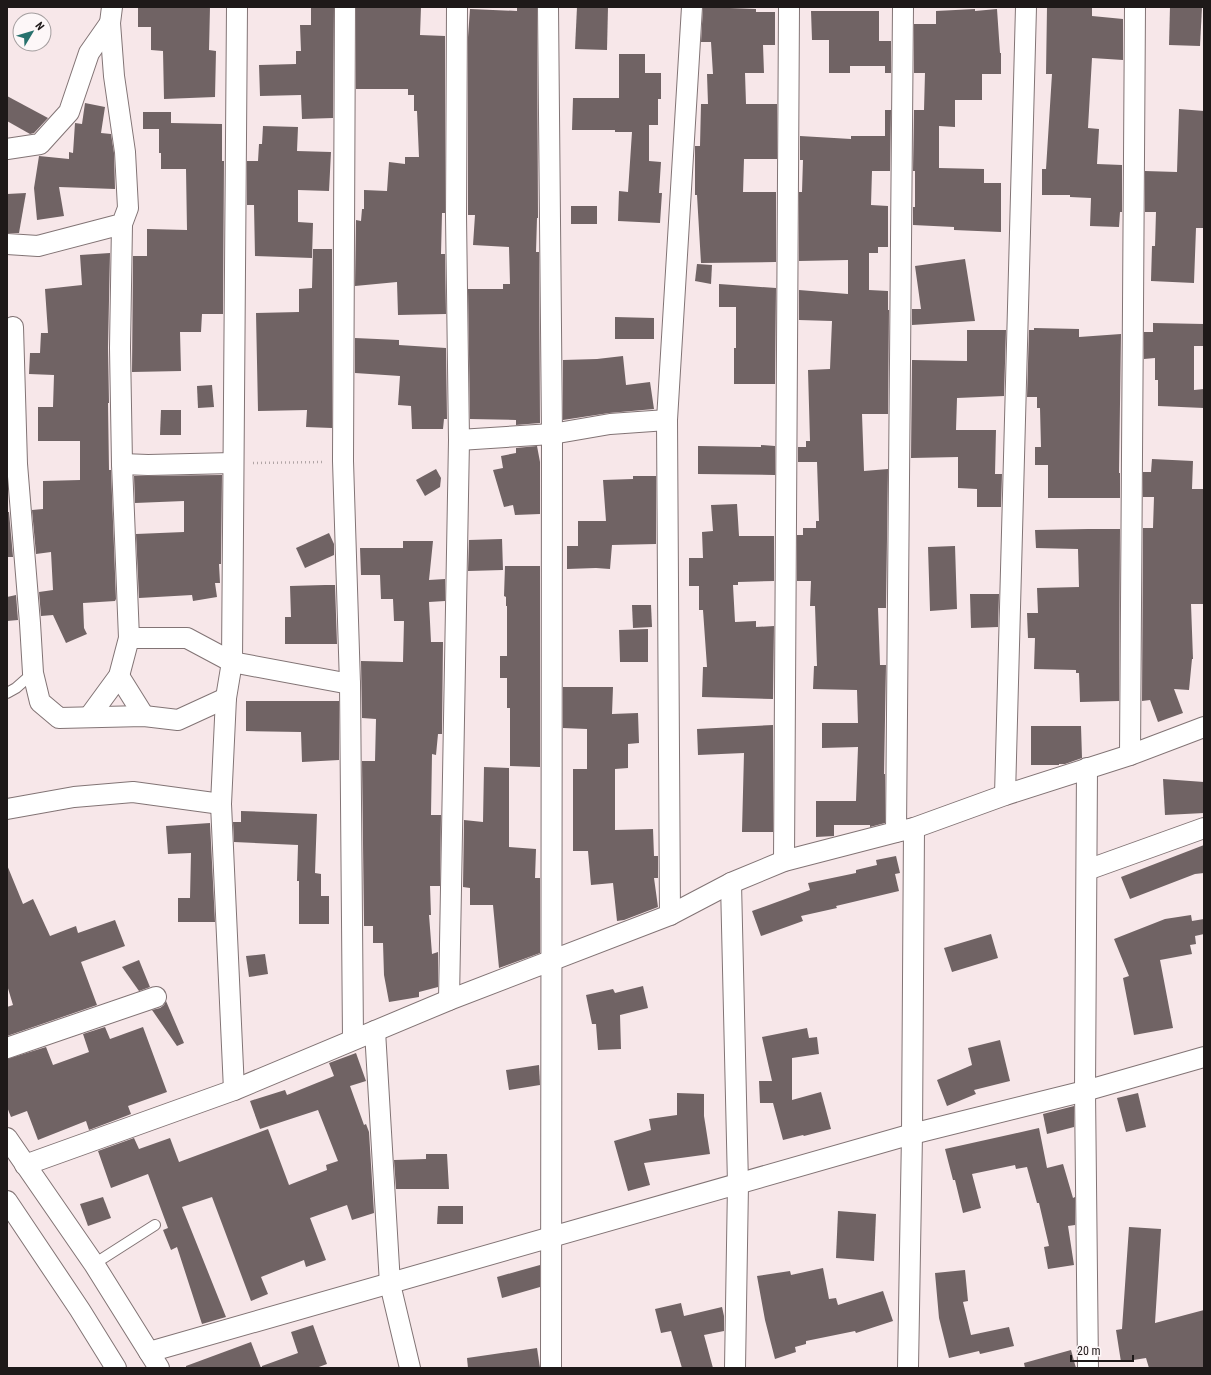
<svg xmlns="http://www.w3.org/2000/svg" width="1211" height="1375" font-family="'Roboto Condensed',sans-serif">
	<rect width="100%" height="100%" fill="#f7e7e9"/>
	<g fill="#706364">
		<path d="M138,7H210L209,50L216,51L215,97L164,99L163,51L151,50V27H138Z"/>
		<path d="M311,7H334L333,118L302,119L301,95L260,96L259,65L296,64V51H301L300,25H311Z"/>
		<path d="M356,7H421L420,35L445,36V213H442L441,254H445L446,314L398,315L397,282L355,286L356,220L361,221L362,209H364V190L387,191L389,162L405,164V157H419L417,111H414V95H408V89H356Z"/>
		<path d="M517,7H537L538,218H537L536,252H539L540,423L516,425V420L470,419L468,289H503V284H510L509,247L473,245L475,215H468V37L470,9L517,11Z"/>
		<path d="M577,7H608L607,50L575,49Z"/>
		<path d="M703,7L756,9V12H775V45H763L764,73H745L746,104H777V159H744L743,192H776V262L701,263L697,195H695V146H700L701,104H708L707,74H713L711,42H701Z"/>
		<path d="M1047,7L1092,8V16L1123,19V60L1092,58L1088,128L1099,129L1097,164L1122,165V212H1120L1119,227L1090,226L1091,198L1070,197V195H1042V169H1046L1052,74H1046Z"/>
		<path d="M1170,7H1202L1200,46L1169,45Z"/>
		<path d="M975,9V11L997,9L1000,53H1001V74H982V100H955V127L939,126V168L984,169V183H1001V232L954,230V227L913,225V207H915V171H913L914,110H924L925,73H914V24H936V11Z"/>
		<path d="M811,11H879V41H891V73H885V66H850V73H829V40H812Z"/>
		<path d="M619,54H645V73H661V99H658V125H649V161L661,162L659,193H662L660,223L618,221L619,191L628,192L632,132H615V130H572L573,98H619Z"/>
		<path d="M7,96L48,118L34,133L30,134L7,121Z"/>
		<path d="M85,103L105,107L101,133L111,134L114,153L115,189L59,187L64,216L37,220L34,188L39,156L69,159V152L73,153L75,123L82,124Z"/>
		<path d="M1179,109L1204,111V228H1196L1194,283L1151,281L1152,246H1155L1156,212H1145V171L1177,172Z"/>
		<path d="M885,110H891L890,171H872L871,205L888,206V247H878V253H869V290L888,291V310H889L888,414H862L864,471L888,469L886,608H878L880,665H886L884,774H885V823L870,827V825H834V836L816,837V801H856L858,747L822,748V723H858L857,690L813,689L814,666H817L815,606H810L811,581H797V535H803V528H816V521H819L817,462H798V447H806V441H810L808,370L830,369L832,321L799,320V290L848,294V260L799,261V192H802L803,160H800V136L851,139V136H885Z"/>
		<path d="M143,112H171V123L222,124V161H224L223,314H202L201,332H180L181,371L132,372L133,256H147V229L187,230L186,169H161V153H159V129H143Z"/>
		<path d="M263,126L298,127L297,151L331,152L329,191L298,190V222L313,223L312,258L255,256L254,205H247V161H258L259,144H262Z"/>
		<path d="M26,193L19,233H7V194Z"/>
		<rect x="571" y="206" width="26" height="18"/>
		<path d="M313,249H332V428L306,427L307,410L258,411L256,313L299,312V289L312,288Z"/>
		<path d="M110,253L108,348L109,403H108L109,470H111L116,599L115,601L83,603L84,628L87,634L66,643L53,615L41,616L39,592L53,590L51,552L36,554L32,510L43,509V481L80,480V441H38V407H53L54,375L29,374L30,353H40L41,333H48L45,289L82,285L80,255Z"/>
		<path d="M965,259L975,321L912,325V309H921L915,266Z"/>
		<path d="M697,264L712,265L711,284L695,281Z"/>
		<path d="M719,284L776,288L775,384H734V348H736V307H719Z"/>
		<path d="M615,317L654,318V339H615Z"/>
		<path d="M1153,323L1204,324V346H1194V390L1204,389V408L1158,406V380H1155V358L1144,359V332H1153Z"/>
		<path d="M1034,328L1079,329V337L1121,334L1119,473H1120V498H1048V465H1035V447H1041L1040,408H1037V397H1027L1029,330H1034Z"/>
		<path d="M967,330H1006L1004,396L957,398L956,430H996L995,474H1002L1001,507H977V489L958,488V457L911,458L912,360L967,361Z"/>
		<path d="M355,338L399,340V345L446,348L447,419H444L443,429H412L411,406L398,405L400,376L355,373Z"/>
		<path d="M623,356L626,385L650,382L654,409L609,413L563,420V360L597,359Z"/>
		<path d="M212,385L214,407L198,408L197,386Z"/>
		<path d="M161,410H181V435H160Z"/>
		<path d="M761,445L775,446V475L698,474V446L761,447Z"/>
		<path d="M537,446L540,462V514L515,515L513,505L504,507L493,470L503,468L501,456L516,453V448Z"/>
		<path d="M1152,459L1193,461L1192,489H1204V604H1191L1193,659H1192L1189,690L1174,689L1183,713L1158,722L1150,700L1142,701L1143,528H1153L1154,497H1143V472H1151Z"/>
		<path d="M436,469L441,478L440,487L425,496L416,480Z"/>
		<path d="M222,475L221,564H219L220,583H215L217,597L193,601L192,595L139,598L136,534L184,532V501L135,503L134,476Z"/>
		<path d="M633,476H656V544L612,545L610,569L596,568L567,569V546H578V521H606L603,480L633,479Z"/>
		<path d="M737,504L739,536H774V581L738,582V585H733L735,622L756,621V627L774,626L773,699L702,697L703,667H707L703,610H699V586H689V558H703L702,532L713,531L711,505Z"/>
		<path d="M7,512H9L13,557H7Z"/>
		<path d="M1088,529H1120L1119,701L1080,702L1079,673H1076V670L1034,669L1035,638H1028L1027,613H1038L1037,588L1079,587L1078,549L1036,548L1035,530Z"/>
		<path d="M329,533L334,544V555L305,568L296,548Z"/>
		<path d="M502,539L503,570L468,571L469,540Z"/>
		<path d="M403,541H433L429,580L445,579V601L429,602L431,642H443L442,734H438L436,755L432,754L431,815H441L440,886H430L431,915H429L432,954L438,952V987L419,992V997L389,1002L384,975L383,943H373V926H364L362,761H375L376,719L362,718L361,661L403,662L404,621H394L393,599H381L380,575H361L360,548H403Z"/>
		<path d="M955,546L957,609L930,611L928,547Z"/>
		<path d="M505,566H540V767L510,766V708H507V678H500V656H507V606H506V597L504,596Z"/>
		<path d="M325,585H335L337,644H285V617H291L290,586Z"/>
		<path d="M970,594H999L998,627L971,628Z"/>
		<path d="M16,595L18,620L7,621V597Z"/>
		<path d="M632,605H651L652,627L633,628Z"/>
		<path d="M648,629V662H620L619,630Z"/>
		<path d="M563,687H613L612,714L638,713L639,743L628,744V768L615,769V830L653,829L654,856H658V878H654L658,907L624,920L617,921L613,883L591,885L588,851H573V769H587V729L563,728Z"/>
		<path d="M246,701H339V760L302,762L301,732L246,731Z"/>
		<path d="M773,725V832H742L744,753L698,755L697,729Z"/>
		<path d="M1031,726H1081L1082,758L1065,764H1059V765H1031Z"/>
		<path d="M484,767L509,768V847L536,849L535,878H540V953L499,968L493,905H470V888L463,887L464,820L483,822Z"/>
		<path d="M1163,779L1204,782V813L1165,815Z"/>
		<path d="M241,811L317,814L315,873L321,874V896H329V924H299V881H297L298,845L234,842L233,822H241Z"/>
		<path d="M210,823L215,922H178V898H190L191,853L168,854L166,826Z"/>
		<path d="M1204,845V873L1195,874L1130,899L1121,877Z"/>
		<path d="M896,856L900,873L895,874L899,891L836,906L837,908L801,916L803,921L761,936L752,911L810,890L808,883L856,873V870L877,865L876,860Z"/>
		<path d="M7,865L23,904L33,899L50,936L76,926L78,933L115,920L125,946L81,962L97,1005L7,1036V1007L13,1005L7,985Z"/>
		<path d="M1191,915L1192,921L1204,919V934L1195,936L1196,944L1190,945L1192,954L1160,960L1173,1028L1134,1035L1123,978L1129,976L1114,939L1165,919Z"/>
		<path d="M991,934L998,958L952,972L944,948Z"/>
		<path d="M265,954L268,974L249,977L246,956Z"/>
		<path d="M139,960L150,987L139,991L122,967Z"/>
		<path d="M643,986L648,1008L620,1015L621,1049L598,1050L596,1024H592L586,995L613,989L615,993Z"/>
		<path d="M166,1001L184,1043L177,1046L152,1010L160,1008L164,1005Z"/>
		<path d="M105,1027L110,1039L143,1027L167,1092L128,1106L131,1114L126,1116L89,1130L86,1121L38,1140L27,1111L11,1117L7,1107V1059L46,1047L53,1065L89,1052L83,1034Z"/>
		<path d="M807,1028L809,1038L817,1037L819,1054L792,1058V1100L821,1092L831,1129L804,1136L803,1135L783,1140L773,1103H760L759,1081H772L762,1037Z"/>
		<path d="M1000,1040L1010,1081L974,1090L976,1094L947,1106L937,1080L972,1065L968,1048Z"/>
		<path d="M356,1053L366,1081L350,1086L364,1125L366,1124L369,1132L374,1213L352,1220L347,1205L310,1218L326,1260L306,1267L304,1260L261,1277L268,1294L251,1301L212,1197L182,1207L226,1317L202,1324L177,1247L171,1250L163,1230L168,1228L148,1174L111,1188L98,1151L134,1138L139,1149L170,1138L179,1162L268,1129L289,1185L327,1170L326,1165L338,1161L318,1110L260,1129L250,1101L285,1090L287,1095L334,1076L329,1063Z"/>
		<path d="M539,1065L540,1085L509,1090L506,1070Z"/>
		<path d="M677,1093L704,1094V1116L710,1154L644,1163L650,1185L628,1191L614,1141L651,1130L649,1119L677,1115Z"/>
		<path d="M1138,1093L1146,1127L1126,1132L1117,1098Z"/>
		<path d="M1074,1106V1127L1047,1134L1043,1114Z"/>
		<path d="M1039,1128L1047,1168L1063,1164L1073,1198L1075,1197V1225L1068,1226L1074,1265L1048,1269L1044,1247L1049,1246L1039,1203H1037L1027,1167L1016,1169L1015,1165L972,1174L981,1208L963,1213L955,1180H953L945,1149Z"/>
		<path d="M426,1154H447L449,1189H396L394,1160L426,1159Z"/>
		<path d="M103,1197L111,1218L88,1226L80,1204Z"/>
		<path d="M438,1206H463V1224H437Z"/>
		<path d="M838,1211L876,1214L874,1261L836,1258Z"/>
		<path d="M1129,1227L1161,1229L1155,1323L1204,1310V1368H1149L1146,1358L1121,1362L1116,1330L1122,1329Z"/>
		<path d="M540,1265V1287L502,1298L497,1277Z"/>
		<path d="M823,1268L829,1299L836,1298L838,1305L883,1291L893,1321L856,1333L855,1331L806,1341V1344L795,1347L796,1352L775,1359L765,1320L757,1276L790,1271L791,1275Z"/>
		<path d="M965,1270L968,1301L963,1302L971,1335L1009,1327L1014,1346L980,1354L979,1351L949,1358L939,1318L935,1273Z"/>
		<path d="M681,1303L684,1316L722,1307L724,1316V1331L704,1335L713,1368H682L671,1331L661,1333L655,1309Z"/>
		<path d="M313,1325L327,1364L316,1368H262V1366L298,1353L291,1332Z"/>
		<path d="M251,1342L261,1368H186V1366Z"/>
		<path d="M537,1348L540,1368H468L467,1358Z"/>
		<path d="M1071,1350L1076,1368H1025L1024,1363Z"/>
	</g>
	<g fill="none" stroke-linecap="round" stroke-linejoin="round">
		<defs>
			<g id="service">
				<path d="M7,693L16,688L33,673"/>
				<path d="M94,1264L155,1225"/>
			</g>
			<g id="minor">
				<path d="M345,7L343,461L350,684L353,1039"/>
				<path d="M548,7L552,434L551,1368"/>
				<path d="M7,149L40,144L69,112L89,53L110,23"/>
				<path d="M7,244L38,246L122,224L128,208L125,152L114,76L110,23L112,7"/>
				<path d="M13,327L17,464L30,623L33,673L40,702L59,718L144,716L178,720L226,698"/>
				<path d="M459,440L552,434L610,424L667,420"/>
				<path d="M122,464L148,465L233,463"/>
				<path d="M129,638H187L232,662L350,684"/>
				<path d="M119,676L144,716"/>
				<path d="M89,717L119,676L129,638L122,464L120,348L122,224"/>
				<path d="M1130,755L1135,7"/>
				<path d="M1087,768L1085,1091L1088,1368"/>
				<path d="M1005,795L1026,7"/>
				<path d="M7,809L74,797L133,792L221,804"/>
				<path d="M896,832L903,7"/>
				<path d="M784,861L789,7"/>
				<path d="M1087,870L1204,828"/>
				<path d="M731,883L738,1184L735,1368"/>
				<path d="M670,915L667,420L692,7"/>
				<path d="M449,1000L459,440L456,216L457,7"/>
				<path d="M375,1031L390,1284L410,1368"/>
				<path d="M7,1048L156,997"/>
				<path d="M234,1090L221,804L226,698L232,662L237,7"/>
				<path d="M7,1138L94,1264L159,1368"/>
				<path d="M25,1165L234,1090L449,1000L670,915L731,883L784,861L896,832L914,828L1005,795L1130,755L1204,727"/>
				<path d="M7,1201L80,1310L116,1368"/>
				<path d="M149,1352L912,1134L1085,1091L1204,1057"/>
				<path d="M908,1368L912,1134L914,828"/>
			</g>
		</defs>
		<use href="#service" stroke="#827475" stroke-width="12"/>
		<use href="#minor" stroke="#827475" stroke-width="22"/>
		<path stroke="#b1a5a6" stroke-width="2.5" stroke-dasharray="1 3" stroke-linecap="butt" d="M253,463L324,462"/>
		<use href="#service" stroke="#fff" stroke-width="10"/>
		<use href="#minor" stroke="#fff" stroke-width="20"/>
	</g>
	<rect width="1211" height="1375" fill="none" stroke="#1e1919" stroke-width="16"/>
	<g transform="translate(32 32) rotate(52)"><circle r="19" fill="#fdf7f8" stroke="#a49e9f"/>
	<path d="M0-3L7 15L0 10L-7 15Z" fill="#27716d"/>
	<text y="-6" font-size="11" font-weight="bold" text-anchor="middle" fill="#1e1919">N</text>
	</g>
	<path d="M1071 1355v6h62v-6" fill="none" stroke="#1e1919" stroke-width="2"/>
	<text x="1077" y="1355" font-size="12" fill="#1e1919" stroke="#fdf7f8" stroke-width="3" paint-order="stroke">20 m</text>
</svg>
